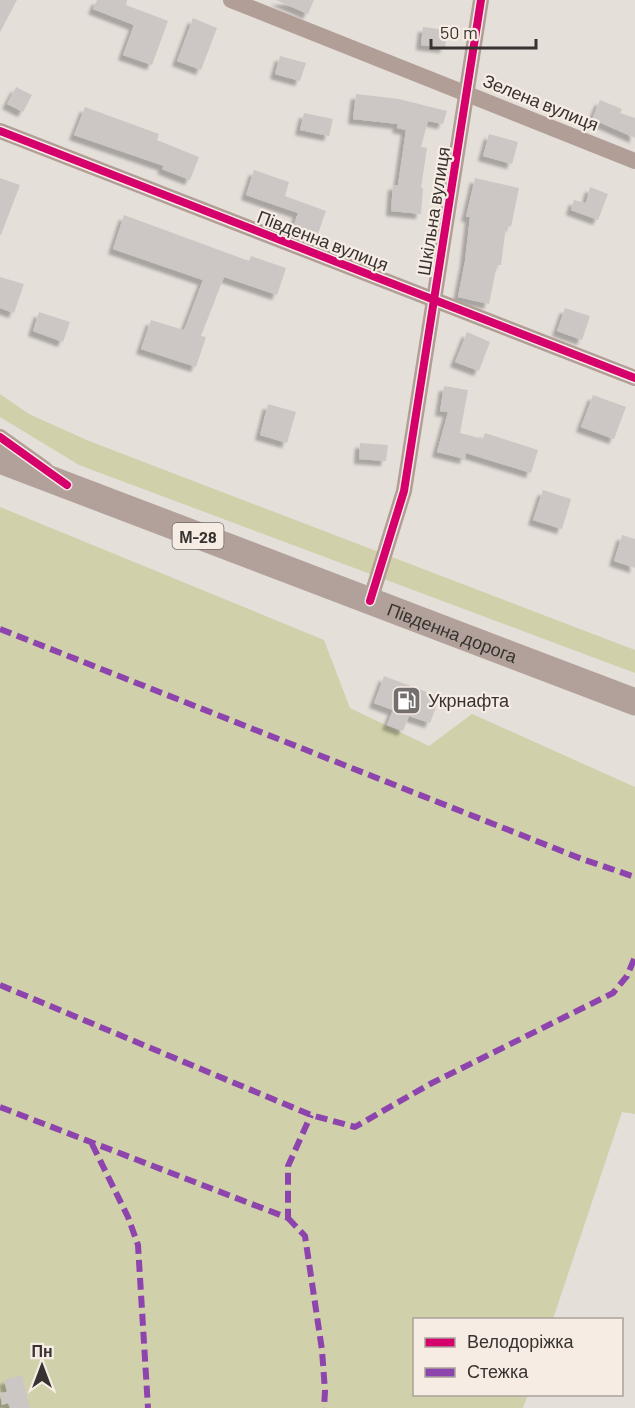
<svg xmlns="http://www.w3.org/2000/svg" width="635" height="1408" font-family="Barlow,sans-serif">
	<defs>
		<filter id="shadow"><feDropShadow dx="-5" dy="5" stdDeviation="1.5" flood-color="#0004"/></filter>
	</defs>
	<rect width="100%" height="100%" fill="#e5dfda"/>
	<g fill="#d0d0ab">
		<path d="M0,394L29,414L89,441L635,650V673L79,465L0,417Z"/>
		<path d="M0,507L324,640L350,708L429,746L472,714L635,787V1114L622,1112L553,1319L414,1320V1394L528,1395L523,1408H0Z"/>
	</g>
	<g fill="#ccc7c4" filter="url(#shadow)">
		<path d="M0,0H17L0,32Z"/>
		<path d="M97,0H127L126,5L168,21L152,65L123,55L134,25L93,9Z"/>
		<path d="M276,0H314L308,14Z"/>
		<path d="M193,18L217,28L201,70L177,61Z"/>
		<path d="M423,27L447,30L445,48L421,45Z"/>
		<path d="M280,56L306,63L300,81L275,74Z"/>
		<path d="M16,87L32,95L23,112L7,104Z"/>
		<path d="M356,94L399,99L447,111L443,124L428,121L421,147L427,148L421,188H423L421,214L391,211L393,185H398L406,130L397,128L398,124L353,119Z"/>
		<path d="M600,100L622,109L620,113L635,118V138L592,119Z"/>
		<path d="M85,107L159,134L157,140L199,157L190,180L162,169L164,166L74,135Z"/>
		<path d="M304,113L333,119L329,136L300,130Z"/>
		<path d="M489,134L518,142L512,164L483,156Z"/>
		<path d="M254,170L289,182L285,196L326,211L316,239L292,230L298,213L246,195Z"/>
		<path d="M0,178L20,185L1,235L0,234Z"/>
		<path d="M475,178L519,188L511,227L506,226L501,265H497L489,304L458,297L465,261L470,217H466Z"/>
		<path d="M590,187L608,194L598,220L571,210L574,200L586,203Z"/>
		<path d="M124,215L249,261L251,256L286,268L277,295L224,277L201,336L206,337L196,367L141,349L151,320L184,330L203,280L113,249Z"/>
		<path d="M0,277L24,284L14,313L0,308Z"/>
		<path d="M565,308L590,316L582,340L557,331Z"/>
		<path d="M39,312L70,322L63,342L33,331Z"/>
		<path d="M467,332L490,342L479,371L455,362Z"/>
		<path d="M444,386L468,390L460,433L483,439L485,433L538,450L531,473L466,453L465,459L437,452L448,412L440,411Z"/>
		<path d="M593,395L626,407L614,439L581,427Z"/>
		<path d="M268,404L296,412L287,443L260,435Z"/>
		<path d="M360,443L388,445L386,461L359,459Z"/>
		<path d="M543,490L571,499L562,529L533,520Z"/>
		<path d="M622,535L635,539V568L614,561Z"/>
		<path d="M384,676L440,697L430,723L409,716L403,731L387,725L393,710L374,703Z"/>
		<path d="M22,1375L30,1408H10L8,1403L2,1405L0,1393L7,1392L4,1380Z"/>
	</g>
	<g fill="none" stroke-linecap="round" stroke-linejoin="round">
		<g stroke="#b19e96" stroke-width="16">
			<path d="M231,0L635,161"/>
			<path d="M0,131L635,378"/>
			<path d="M0,437L45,469"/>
			<path d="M370,601L404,491L481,0"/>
		</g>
		<path stroke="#b2a19a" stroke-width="27" id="s1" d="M0,460L635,702"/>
		<g stroke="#8e44ad" stroke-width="6" stroke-dasharray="12 6" stroke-linecap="butt">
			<path d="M0,629L582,859L635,877"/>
			<path d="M0,985L311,1115L355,1127L430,1084L613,993L627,976L635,957"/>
			<path d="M0,1107L288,1218V1166L311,1115"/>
			<path d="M92,1144L128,1217L138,1245L148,1408"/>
			<path d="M288,1218L305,1236L322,1350L325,1391L324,1408"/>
		</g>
		<defs>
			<g id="cycleway">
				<path d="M0,131L635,378"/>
				<path d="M0,437L67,485"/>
				<path d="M370,601L404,491L481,0"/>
			</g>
		</defs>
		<use href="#cycleway" stroke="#f6ece3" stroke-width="11"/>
		<use href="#cycleway" stroke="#d6006c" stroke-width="8"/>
	</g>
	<defs>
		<symbol id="fuel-square" viewBox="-11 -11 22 22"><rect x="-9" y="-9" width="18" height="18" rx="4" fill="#746f6c" stroke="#f6ece3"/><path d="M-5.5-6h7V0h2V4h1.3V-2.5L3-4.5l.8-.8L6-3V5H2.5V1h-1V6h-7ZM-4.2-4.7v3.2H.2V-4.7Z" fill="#fff"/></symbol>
	</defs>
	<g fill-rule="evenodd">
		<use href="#fuel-square" x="390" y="684" width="33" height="33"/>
	</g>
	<g text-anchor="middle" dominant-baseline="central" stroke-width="4.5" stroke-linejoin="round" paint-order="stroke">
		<rect fill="#f6ece3" stroke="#706a66" stroke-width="1.5" x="172.5" y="523" width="51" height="26" rx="4.5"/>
		<g font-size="16" font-weight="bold" fill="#373330">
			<text x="198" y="536">М-28</text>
		</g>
		<g font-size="18" fill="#373330" stroke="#f6ece3">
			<text transform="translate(541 102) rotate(22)">Зелена вулиця</text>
			<text transform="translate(433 211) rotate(-81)">Шкільна вулиця</text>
			<text transform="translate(323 240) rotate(21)">Південна вулиця</text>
			<text stroke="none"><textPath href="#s1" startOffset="484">Південна дорога</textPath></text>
		</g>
		<g font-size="18" fill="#373330" stroke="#f6ece3" text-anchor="start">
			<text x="428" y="700">Укрнафта</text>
		</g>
	</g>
	<rect x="413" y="1318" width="210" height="78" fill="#f6ece3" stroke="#aaa29b" stroke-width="1.5"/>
	<rect x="425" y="1338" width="30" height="9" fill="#d6006c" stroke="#aaa29b" stroke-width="1.5"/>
	<text x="467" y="1348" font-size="18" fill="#373330">Велодоріжка</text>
	<rect x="425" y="1368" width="30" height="9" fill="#8e44ad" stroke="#aaa29b" stroke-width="1.5"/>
	<text x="467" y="1378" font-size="18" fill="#373330">Стежка</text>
	<g transform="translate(42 1366)" stroke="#f6ece3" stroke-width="4.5" paint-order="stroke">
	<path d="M0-4.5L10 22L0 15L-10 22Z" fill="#373330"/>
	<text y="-9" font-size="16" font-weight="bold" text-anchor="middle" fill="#373330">Пн</text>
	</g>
	<path d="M431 39v9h105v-9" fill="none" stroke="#373330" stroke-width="3"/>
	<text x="440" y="39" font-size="18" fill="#373330" stroke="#f6ece3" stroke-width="4.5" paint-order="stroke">50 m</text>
</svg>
